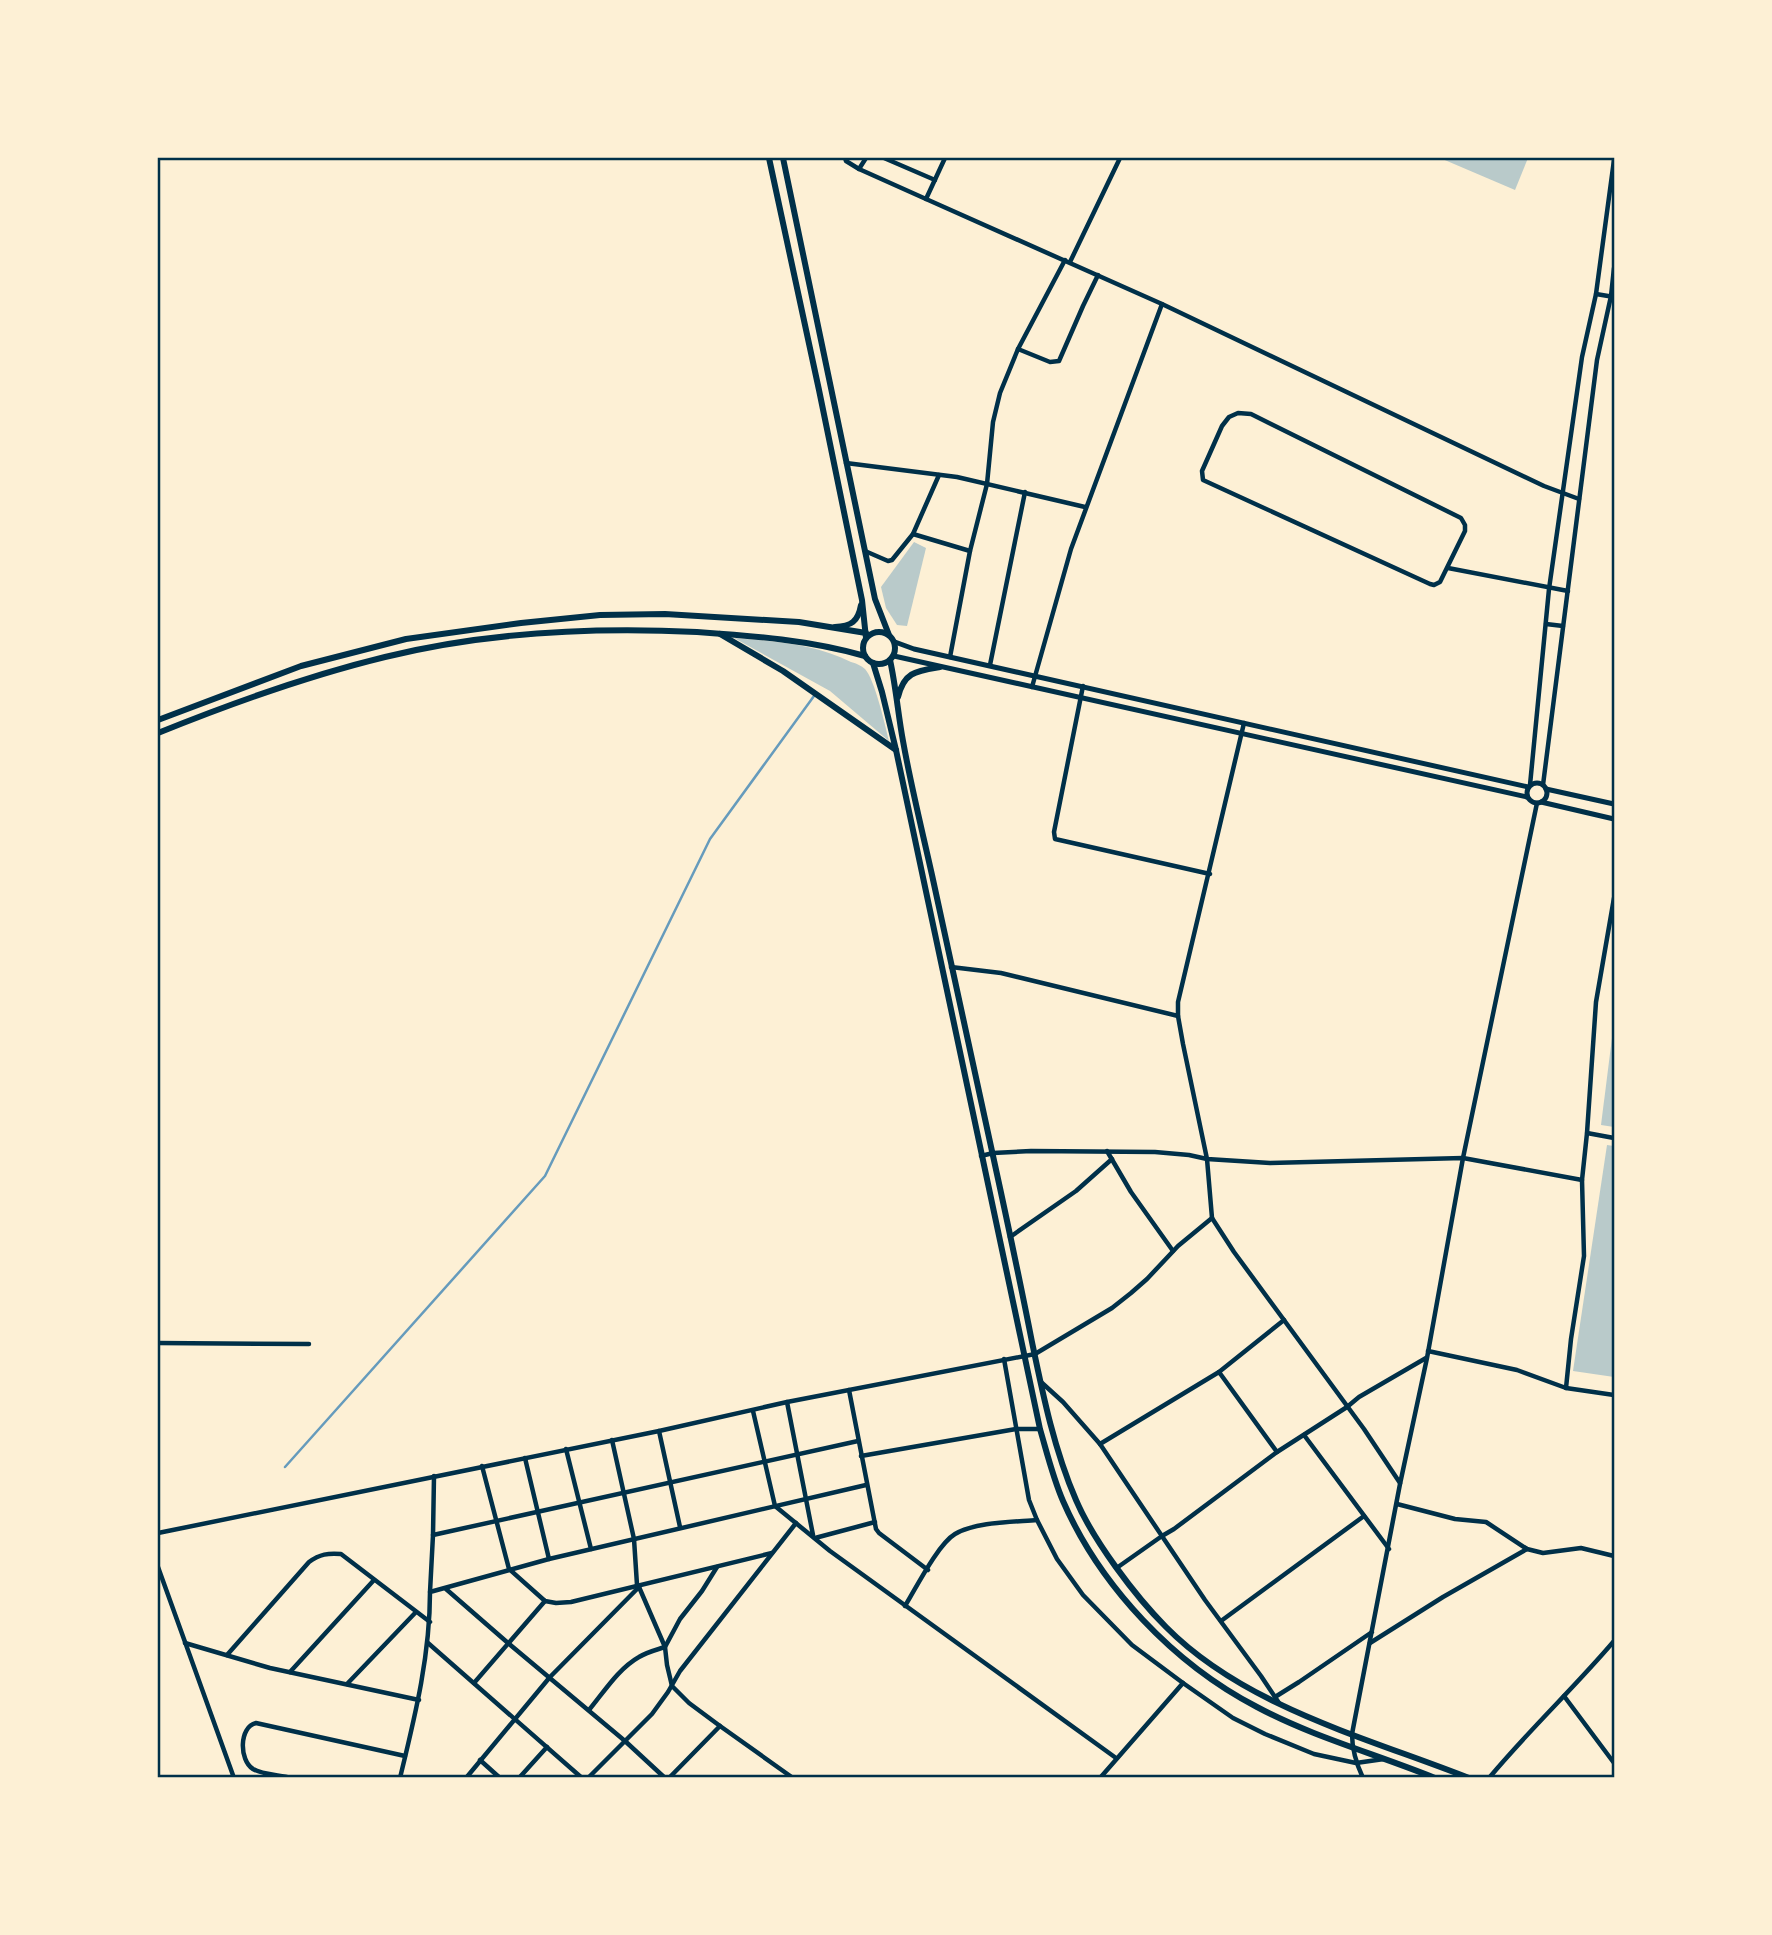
<svg xmlns="http://www.w3.org/2000/svg" width="1772" height="1935" font-family="'Times New Roman',serif">
	<rect width="100%" height="100%" fill="#fdf0d5"/>
	<g fill="#b9caca">
		<path d="M1440,158H1528L1515,190Z"/>
		<path d="M914,542L926,548L907,626L897,625L886,608L881,587Z"/>
		<path d="M734,638C773,641 815,644 851,662C855,663 862,666 865,669C875,680 885,725 889,741L830,691Z"/>
		<path d="M1614,1022V1127L1601,1125Z"/>
		<path d="M1607,1145L1614,1146V1377L1573,1371Z"/>
	</g>
	<g fill="none" stroke-linecap="round" stroke-linejoin="round">
		<path stroke="#669bbc" stroke-width="2.5" d="M285,1467L545,1176L710,839L814,696"/>
		<g stroke="#003049" stroke-width="4.5">
			<path d="M845,158L846,161L859,169L926,199"/>
			<path d="M884,158L935,180"/>
			<path d="M945,158L926,199L1162,304L1544,486L1579,499"/>
			<path d="M859,169L866,158"/>
			<path d="M1070,262L1120,158"/>
			<path d="M1596,294L1614,297"/>
			<path d="M1018,349L1050,362L1059,361L1083,306L1098,275"/>
			<path d="M1238,413L1251,414L1461,518L1465,525V531L1440,582L1434,585L1430,584L1203,480L1202,471L1222,426L1229,417Z"/>
			<path d="M846,463L957,477L1085,507"/>
			<path d="M913,534L970,551"/>
			<path d="M865,551L888,561L892,560L913,534L939,475"/>
			<path d="M1448,568L1568,591"/>
			<path d="M1546,624L1563,626"/>
			<path d="M950,657L970,551L987,484L993,422L1000,393L1018,349L1065,260"/>
			<path d="M990,665L1025,492"/>
			<path d="M1083,686L1054,832L1055,839L1210,874"/>
			<path d="M1032,687L1071,549L1162,304"/>
			<path d="M1244,723L1178,1002V1016L1183,1044L1207,1159L1212,1218L1234,1252L1364,1429L1400,1483"/>
			<path d="M1530,785L1549,589L1582,357L1596,294L1614,160"/>
			<path d="M1543,785L1597,360L1611,296L1614,268"/>
			<path d="M951,967L1001,973L1178,1016"/>
			<path d="M1587,1133L1614,1138"/>
			<path d="M1107,1151L1131,1192L1173,1251"/>
			<path d="M981,1156L993,1153L1031,1151L1155,1152L1189,1155L1207,1159L1270,1163L1463,1158L1582,1180"/>
			<path d="M1010,1237L1076,1191L1112,1159"/>
			<path d="M158,1343L309,1344"/>
			<path d="M1428,1351L1517,1370L1566,1388L1614,1395"/>
			<path d="M1004,1359L1029,1500L1037,1520L1057,1559L1083,1595L1132,1645L1183,1683L1233,1718L1265,1734L1314,1754L1356,1763L1384,1759"/>
			<path d="M1219,1372L1284,1320"/>
			<path d="M1041,1382L1063,1402L1100,1444L1205,1600L1261,1676L1279,1703"/>
			<path d="M1566,1388L1571,1339L1584,1256L1582,1180L1587,1133L1596,1002L1614,898"/>
			<path d="M849,1390L876,1529L879,1533L928,1570"/>
			<path d="M787,1402L813,1535"/>
			<path d="M753,1411L775,1506L830,1551L1116,1758"/>
			<path d="M1304,1435L1389,1549"/>
			<path d="M1100,1444L1219,1372L1277,1452"/>
			<path d="M566,1449L591,1549"/>
			<path d="M861,1456L1016,1429H1040"/>
			<path d="M525,1458L549,1559"/>
			<path d="M482,1466L509,1569L545,1601L556,1603L571,1602L772,1553"/>
			<path d="M1397,1504L1455,1519L1486,1522L1527,1549L1543,1553L1581,1548L1614,1556"/>
			<path d="M680,1527L659,1431L787,1402L1035,1354L1112,1308L1131,1293L1147,1279L1178,1246L1212,1218"/>
			<path d="M158,1533L659,1431"/>
			<path d="M433,1535L858,1441"/>
			<path d="M815,1538L875,1522"/>
			<path d="M158,1567L234,1778"/>
			<path d="M1118,1567L1162,1536L1174,1529L1277,1452L1347,1407L1359,1397L1426,1358"/>
			<path d="M639,1587L665,1647L667,1665L672,1686L689,1703L720,1726L793,1778"/>
			<path d="M446,1589L508,1643L625,1741L665,1778"/>
			<path d="M430,1592L433,1535L434,1476"/>
			<path d="M905,1606C916,1588 938,1544 955,1534C975,1522 1013,1522 1037,1520"/>
			<path d="M1221,1621L1364,1516"/>
			<path d="M185,1643L270,1668L419,1700"/>
			<path d="M428,1643L582,1778"/>
			<path d="M1370,1643L1443,1597L1527,1549"/>
			<path d="M227,1655L309,1562C320,1554 328,1553 341,1554L430,1622"/>
			<path d="M290,1672L374,1580"/>
			<path d="M474,1683L545,1601"/>
			<path d="M347,1684L416,1612"/>
			<path d="M1564,1696L1614,1763"/>
			<path d="M1275,1697L1299,1682L1372,1632"/>
			<path d="M589,1710C604,1692 618,1669 639,1657C647,1652 656,1650 665,1647L680,1619L702,1591L717,1567"/>
			<path d="M480,1760L500,1778"/>
			<path d="M291,1778C280,1775 263,1775 253,1769C239,1760 239,1727 256,1723L405,1756"/>
			<path d="M400,1778C415,1716 430,1656 430,1592L549,1559L866,1485"/>
			<path d="M466,1778L550,1677L639,1587L637,1585L634,1539L612,1440"/>
			<path d="M519,1778L547,1747"/>
			<path d="M588,1778L652,1714L668,1692L680,1671L796,1523"/>
			<path d="M669,1778L720,1726"/>
			<path d="M1100,1778L1183,1683"/>
			<path d="M1363,1778C1356,1763 1352,1750 1352,1734L1400,1484L1427,1358L1463,1158L1537,803"/>
			<path d="M1489,1778C1529,1730 1574,1688 1614,1641"/>
		</g>
		<g stroke="#003049" stroke-width="5">
			<path d="M895,642L914,649L1528,787"/>
			<path d="M894,656L1527,797"/>
			<circle cx="1537" cy="793" r="10"/>
			<path d="M1546,789L1614,804"/>
			<path d="M1541,802L1614,819"/>
		</g>
		<g stroke="#003049" stroke-width="6">
			<path d="M158,720L301,666L406,639L521,623L600,615L665,614L799,622L866,633"/>
			<path d="M158,733C232,703 307,676 385,657C486,632 593,627 697,632C755,636 809,640 865,656"/>
		</g>
		<g stroke="#003049" stroke-width="6">
			<path d="M769,158L819,390L862,600L866,638"/>
			<path d="M783,158L875,599L889,635"/>
			<path d="M835,627C851,626 858,622 861,605"/>
			<circle cx="879" cy="648" r="16"/>
			<path d="M720,634L783,671L896,750"/>
			<path d="M890,660C896,687 898,714 903,741C911,786 922,830 932,875C955,979 978,1083 1000,1188C1011,1239 1022,1291 1032,1342C1043,1395 1054,1449 1076,1500C1093,1540 1135,1596 1166,1627C1245,1707 1368,1738 1469,1778"/>
			<path d="M873,663L882,692L896,750L1040,1429C1047,1453 1053,1478 1063,1501C1100,1586 1174,1664 1257,1707C1313,1737 1376,1754 1435,1778"/>
			<path d="M898,697C904,672 916,671 940,667"/>
		</g>
	</g>
	<rect width="1772" height="1935" fill="none" stroke="#fdf0d5" stroke-width="318"/>
	<rect x="159" y="159" width="1454" height="1617" fill="none" stroke="#003049" stroke-width="2.5"/>
</svg>
